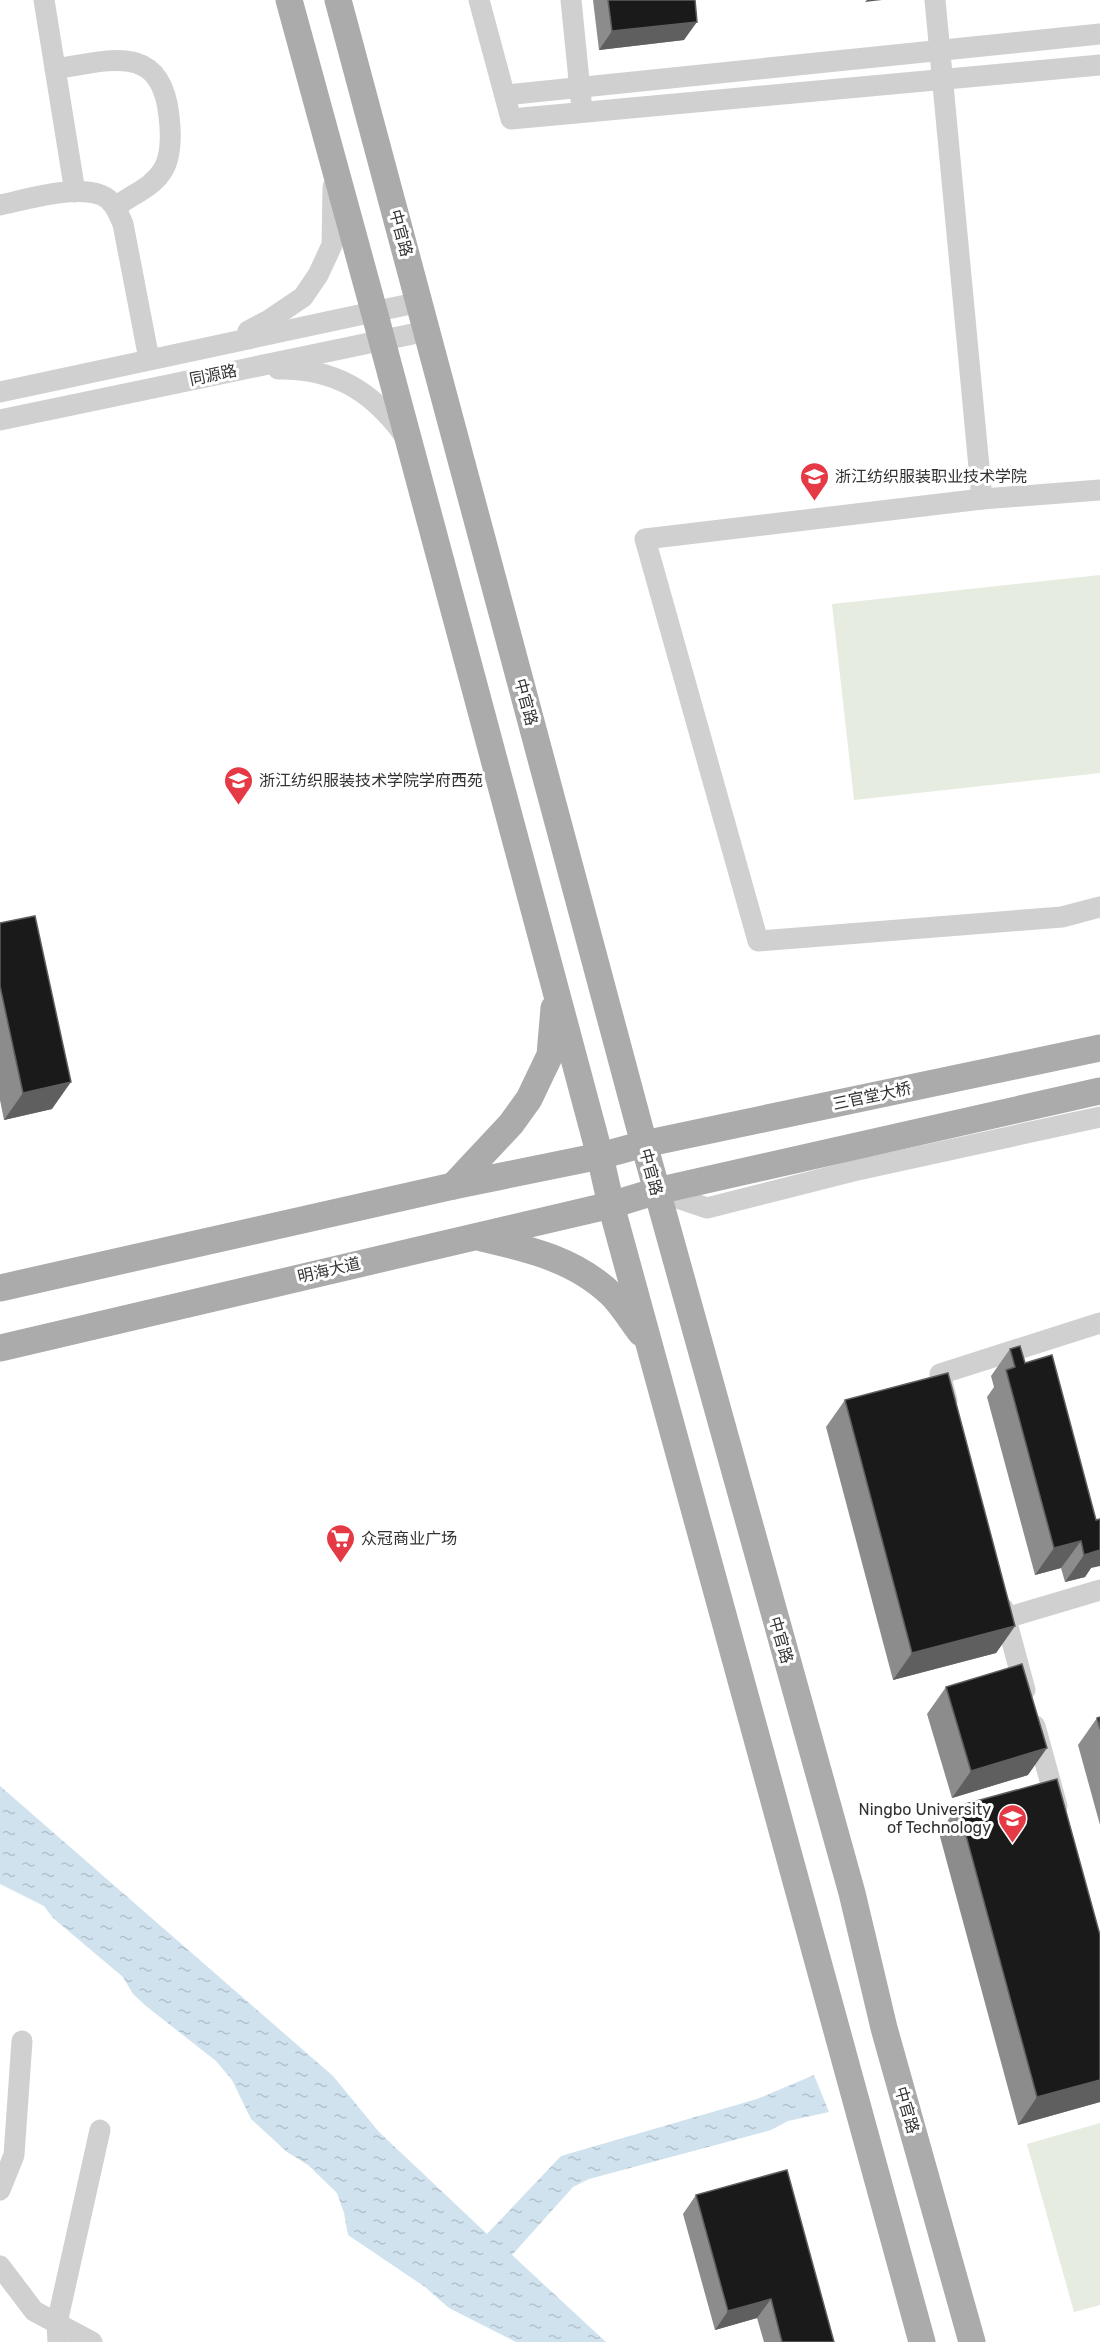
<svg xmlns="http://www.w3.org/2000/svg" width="1100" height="2342" font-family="Rubik,'Noto Sans SC',sans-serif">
	<defs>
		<pattern id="water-ripples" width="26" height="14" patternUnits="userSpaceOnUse" patternTransform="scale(1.5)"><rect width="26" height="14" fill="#cfe2ee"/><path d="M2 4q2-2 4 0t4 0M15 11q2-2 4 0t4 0" fill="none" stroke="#b2c2cd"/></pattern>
	</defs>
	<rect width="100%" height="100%" fill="#fff"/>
	<g fill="#e6ecdf">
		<path d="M1100,575V773L854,800L832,604Z"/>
		<path d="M1100,2123V2305L1074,2312L1027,2144Z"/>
	</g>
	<path fill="url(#water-ripples)" d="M0,1786L333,2076L379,2132L487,2234L561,2156L757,2099L814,2075L829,2112L788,2121L771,2130L589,2179L573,2187L512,2255L606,2342H516L449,2308L425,2287L348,2235L344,2213L337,2193L308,2165L287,2152L251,2119L232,2080L216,2061L146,2006L133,1994L123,1977L53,1918L44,1906L0,1884Z"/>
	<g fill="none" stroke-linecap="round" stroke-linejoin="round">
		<g stroke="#d0d0d0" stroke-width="21">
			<path d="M44,0L75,192"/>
			<path d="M479,0L511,119L1100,65"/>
			<path d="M571,0L581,100"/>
			<path d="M935,0L982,499"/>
			<path d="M55,69C108,61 161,41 169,116C171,133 172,155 163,170C152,188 132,194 116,207"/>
			<path d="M505,95L1100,34"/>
			<path d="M0,205C28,199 74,185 101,195C114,200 118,213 123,224L149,359"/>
			<path d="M248,331L269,320L303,297L318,275L332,245L333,187"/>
			<path d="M278,369C334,368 372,391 404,435"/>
			<path d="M0,392L420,302"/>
			<path d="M0,420L427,331"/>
			<path d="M1100,490L982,499L645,539L758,941L1062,917L1100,907"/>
			<path d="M657,1191L707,1208L853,1171L1100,1117"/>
			<path d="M947,1401L940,1374L1100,1323"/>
			<path d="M1003,1608L1025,1690"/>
			<path d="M1006,1618L1100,1590"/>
			<path d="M1035,1726L1057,1806"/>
			<path d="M0,2190L14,2155L22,2041"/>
			<path d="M0,2266L34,2311L92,2342"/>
			<path d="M58,2342L57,2323L100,2130"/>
		</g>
		<g stroke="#ababab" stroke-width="27">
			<path d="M289,0L374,311L600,1156L611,1205L922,2342"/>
			<path d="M338,0L644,1144L852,1893L884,2028L972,2342"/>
			<path d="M453,1186L511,1124L529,1099L550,1055L554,1008"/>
			<path d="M482,1238C529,1249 577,1260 613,1296C623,1307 632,1321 641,1333"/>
			<path d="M0,1288L453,1186L600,1156L644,1144L1100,1048"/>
			<path d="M0,1348L611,1205L657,1191L1100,1091"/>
		</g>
	</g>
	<g fill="#8c8c8c">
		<path d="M593,0H695L684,40L599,50Z"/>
		<path d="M0,923L52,1109L4,1120L0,1100Z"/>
		<path d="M1010,1349L1025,1363L1091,1568L1085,1577L1065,1582L1061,1568L1035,1575L987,1397L994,1387L991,1376Z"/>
		<path d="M845,1400L1015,1626L996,1653L893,1680L826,1427Z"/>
		<path d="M946,1687L1028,1775L952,1798L927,1714Z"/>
		<path d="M1100,1717V1825L1078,1745L1097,1718Z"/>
		<path d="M958,1806L1100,2102L1018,2125L939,1833Z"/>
		<path d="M696,2195L834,2342H764L757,2318L715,2330L683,2214Z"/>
	</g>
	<g fill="#5f5f5f">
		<path d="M867,0H882L865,2Z"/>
		<path d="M697,22L684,40L599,50L612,31Z"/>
		<path d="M71,1082L52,1109L4,1120L23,1093Z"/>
		<path d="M1081,1541L1061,1568L1035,1575L1054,1548Z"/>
		<path d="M1100,1546V1566L1091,1568L1085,1577L1065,1582L1084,1555Z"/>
		<path d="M1015,1626L996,1653L893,1680L912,1653Z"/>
		<path d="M1047,1748L1028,1775L952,1798L971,1771Z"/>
		<path d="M1100,2080V2102L1018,2125L1037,2097Z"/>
		<path d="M771,2299L757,2318L715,2330L728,2311Z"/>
	</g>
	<g fill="#1a1a1a" stroke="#5f5f5f" stroke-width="1.5">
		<path d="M608,0H695L697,22L612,31Z"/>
		<path d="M35,916L71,1082L23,1093L0,986V923Z"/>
		<path d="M1020,1346L1025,1363L1052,1355L1096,1520L1100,1519V1550L1084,1555L1081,1541L1054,1548L1006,1370L1015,1367L1010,1349Z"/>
		<path d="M948,1373L1015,1626L912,1653L845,1400Z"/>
		<path d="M1022,1664L1047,1748L971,1771L946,1687Z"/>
		<path d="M1100,1717V1729L1097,1718Z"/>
		<path d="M1057,1779L1100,1935V2080L1037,2097L958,1806Z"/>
		<path d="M787,2170L834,2342H782L771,2299L728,2311L696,2195Z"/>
	</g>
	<defs>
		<symbol id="university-pin" viewBox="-11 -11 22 30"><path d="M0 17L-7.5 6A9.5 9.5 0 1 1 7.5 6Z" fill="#e63946" stroke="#fff"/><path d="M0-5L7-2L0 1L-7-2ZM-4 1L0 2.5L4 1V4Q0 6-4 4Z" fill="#fff"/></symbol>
		<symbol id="supermarket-pin" viewBox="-11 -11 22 30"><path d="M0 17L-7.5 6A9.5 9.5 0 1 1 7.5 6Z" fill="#e63946" stroke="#fff"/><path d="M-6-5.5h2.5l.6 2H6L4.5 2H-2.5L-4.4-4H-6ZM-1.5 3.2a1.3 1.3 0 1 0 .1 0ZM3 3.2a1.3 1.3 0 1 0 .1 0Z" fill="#fff"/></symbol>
	</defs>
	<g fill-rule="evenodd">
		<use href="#university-pin" x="798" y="460" width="33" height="45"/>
		<use href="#university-pin" x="222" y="764" width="33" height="45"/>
		<use href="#supermarket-pin" x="324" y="1522" width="33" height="45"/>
		<use href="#university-pin" x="996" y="1802" width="33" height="45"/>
	</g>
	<g text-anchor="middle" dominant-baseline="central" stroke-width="6" stroke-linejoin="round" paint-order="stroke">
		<g font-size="16" fill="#333" stroke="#fff">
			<text transform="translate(401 233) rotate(75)">中官路</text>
			<text transform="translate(213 375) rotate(-12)">同源路</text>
			<text transform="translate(526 702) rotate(75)">中官路</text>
			<text transform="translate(872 1096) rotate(-12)">三官堂大桥</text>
			<text transform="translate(651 1172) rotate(75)">中官路</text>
			<text transform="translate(329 1270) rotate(-13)">明海大道</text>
			<text transform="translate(781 1640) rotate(74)">中官路</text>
			<text transform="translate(907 2110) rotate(74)">中官路</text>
		</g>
		<g font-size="16" fill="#333" stroke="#fff" text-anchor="start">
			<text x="835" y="476">浙江纺织服装职业技术学院</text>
			<text x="259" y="780">浙江纺织服装技术学院学府西苑</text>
			<text x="361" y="1538">众冠商业广场</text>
			<text x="991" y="1809" text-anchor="end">Ningbo University<tspan x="991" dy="18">of Technology</tspan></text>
		</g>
	</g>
</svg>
